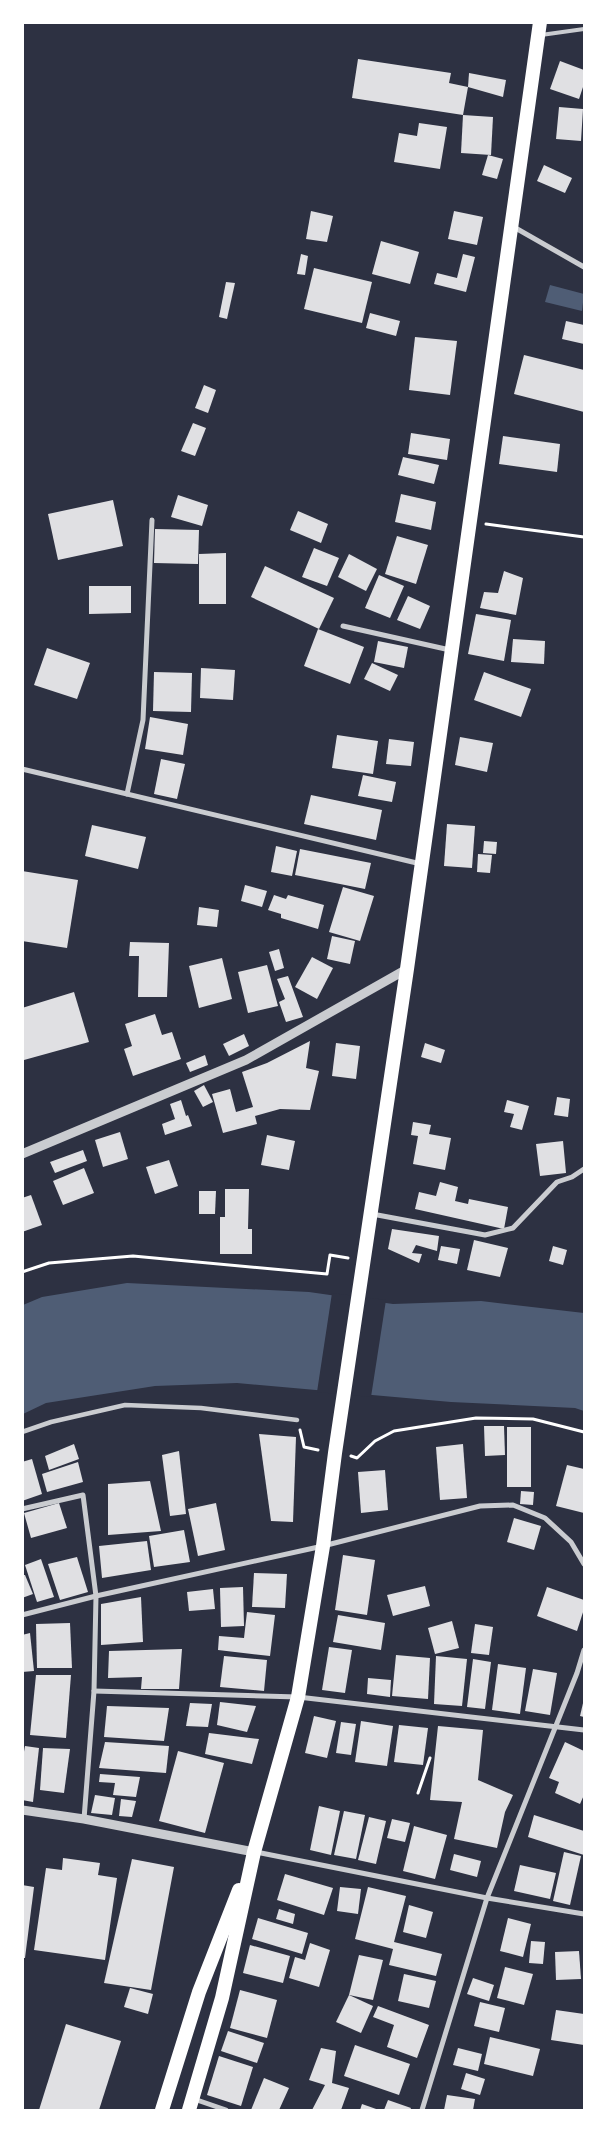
<svg xmlns="http://www.w3.org/2000/svg" width="607" height="2133" font-family="Lato,sans-serif">
	<rect width="100%" height="100%" fill="#2d3142"/>
	<g fill="#4f5d75">
		<path d="M550,285L584,294L582,311L545,302Z"/>
		<path d="M127,1283L309,1292L393,1304L481,1301L584,1313V1411L575,1408L451,1402L237,1383L155,1386L46,1403L23,1414V1305L42,1297Z"/>
	</g>
	<path fill="#2d3142" d="M332,1293L386,1300L371,1397L317,1392Z"/>
	<g fill="#e0e0e3">
		<path d="M358,59L451,73L449,83L468,87L463,115L352,98Z"/>
		<path d="M560,61L584,70V84L579,99L550,89Z"/>
		<path d="M469,73L506,80L503,97L468,87Z"/>
		<path d="M559,107L583,109L581,141L556,139Z"/>
		<path d="M463,115L493,117L491,155L461,153Z"/>
		<path d="M419,123L447,127L440,169L394,162L399,133L417,136Z"/>
		<path d="M488,155L503,159L497,179L482,175Z"/>
		<path d="M544,165L572,178L565,193L537,181Z"/>
		<path d="M311,211L333,216L327,242L306,239Z"/>
		<path d="M454,211L483,217L477,245L448,239Z"/>
		<path d="M381,241L419,252L410,284L372,274Z"/>
		<path d="M301,254L308,256L305,275L297,274Z"/>
		<path d="M463,254L475,257L466,292L434,284L437,273L457,278Z"/>
		<path d="M314,268L372,282L362,323L304,309Z"/>
		<path d="M226,282L235,283L227,319L219,317Z"/>
		<path d="M370,313L400,321L396,336L366,328Z"/>
		<path d="M566,321L584,325V344L562,339Z"/>
		<path d="M415,337L457,341L450,395L409,390Z"/>
		<path d="M524,355L584,370V412L514,394Z"/>
		<path d="M204,385L216,390L208,413L195,408Z"/>
		<path d="M193,423L206,428L195,456L181,451Z"/>
		<path d="M411,433L450,439L447,460L408,454Z"/>
		<path d="M503,436L560,444L557,472L499,464Z"/>
		<path d="M403,457L439,465L434,484L398,475Z"/>
		<path d="M401,494L436,502L431,530L395,522Z"/>
		<path d="M178,495L208,505L202,526L171,517Z"/>
		<path d="M113,500L123,546L58,560L48,514Z"/>
		<path d="M298,511L328,524L321,543L290,530Z"/>
		<path d="M155,529L199,530L198,564L154,563Z"/>
		<path d="M397,536L428,545L416,584L385,574Z"/>
		<path d="M314,548L339,558L327,586L302,577Z"/>
		<path d="M226,553V604H199V554Z"/>
		<path d="M349,554L377,569L366,591L338,577Z"/>
		<path d="M265,566L334,598L319,629L251,597Z"/>
		<path d="M504,571L523,578L516,615L480,608L484,592L498,593Z"/>
		<path d="M379,575L404,586L390,618L365,608Z"/>
		<path d="M89,586H131V613L89,614Z"/>
		<path d="M408,596L430,606L420,629L397,620Z"/>
		<path d="M476,614L511,620L504,661L468,654Z"/>
		<path d="M318,629L364,647L350,684L304,666Z"/>
		<path d="M513,639L545,641L544,664L511,662Z"/>
		<path d="M378,641L408,647L404,668L374,662Z"/>
		<path d="M47,648L90,663L77,699L34,685Z"/>
		<path d="M372,663L398,675L390,691L364,679Z"/>
		<path d="M201,668L235,670L233,700L200,698Z"/>
		<path d="M154,672L192,673L191,712L153,711Z"/>
		<path d="M484,672L531,689L521,717L474,700Z"/>
		<path d="M150,717L188,724L183,755L145,749Z"/>
		<path d="M337,735L378,741L373,774L332,768Z"/>
		<path d="M460,737L493,743L487,772L455,765Z"/>
		<path d="M389,739L414,742L411,766L386,764Z"/>
		<path d="M161,759L185,764L177,799L154,794Z"/>
		<path d="M363,775L396,782L392,802L358,796Z"/>
		<path d="M311,795L382,810L376,840L304,824Z"/>
		<path d="M447,824L475,826L472,868L444,866Z"/>
		<path d="M92,825L146,837L138,869L85,856Z"/>
		<path d="M484,841L497,842L496,854L483,853Z"/>
		<path d="M276,846L297,851L292,876L271,872Z"/>
		<path d="M300,849L371,863L365,889L295,875Z"/>
		<path d="M478,854L492,855L490,873L477,872Z"/>
		<path d="M22,871L78,880L67,948L22,941Z"/>
		<path d="M245,885L267,891L262,907L241,901Z"/>
		<path d="M343,887L374,896L360,941L329,932Z"/>
		<path d="M274,895L286,899L288,895L324,905L318,929L281,918V914L268,910Z"/>
		<path d="M199,907L219,910L217,927L197,925Z"/>
		<path d="M332,936L355,941L350,964L327,959Z"/>
		<path d="M130,942L169,943L167,997H138L139,956H129Z"/>
		<path d="M279,949L284,968L275,971L269,952Z"/>
		<path d="M312,957L333,968L317,999L295,987Z"/>
		<path d="M222,958L232,999L199,1008L189,966Z"/>
		<path d="M267,965L278,1006L248,1013L238,972Z"/>
		<path d="M288,976L303,1017L286,1022L279,1002L285,999L277,979Z"/>
		<path d="M74,992L89,1042L24,1060L22,1008Z"/>
		<path d="M155,1014L162,1035L172,1032L181,1059L133,1076L124,1049L132,1046L125,1024Z"/>
		<path d="M244,1034L249,1046L229,1056L223,1044Z"/>
		<path d="M310,1041L306,1068L319,1071L310,1110L280,1109L255,1116L257,1124L223,1133L212,1094L230,1089L236,1112L253,1107L242,1072L267,1063Z"/>
		<path d="M336,1043L360,1046L356,1079L332,1076Z"/>
		<path d="M425,1043L445,1050L441,1063L421,1057Z"/>
		<path d="M205,1055L208,1065L190,1072L186,1063Z"/>
		<path d="M204,1085L213,1102L203,1107L194,1091Z"/>
		<path d="M557,1097L570,1099L568,1117L554,1115Z"/>
		<path d="M181,1100L186,1116L188,1115L192,1126L165,1135L162,1124L175,1119L170,1104Z"/>
		<path d="M507,1100L529,1106L522,1130L510,1127L514,1114L504,1112Z"/>
		<path d="M413,1122L431,1125L429,1134L451,1138L445,1170L413,1164L418,1136L411,1135Z"/>
		<path d="M120,1132L128,1159L103,1167L95,1140Z"/>
		<path d="M267,1135L295,1141L289,1170L261,1165Z"/>
		<path d="M563,1141L566,1173L540,1176L536,1144Z"/>
		<path d="M83,1150L87,1161L55,1173L50,1162Z"/>
		<path d="M169,1160L178,1186L155,1194L146,1167Z"/>
		<path d="M84,1168L94,1193L63,1205L53,1181Z"/>
		<path d="M440,1182L458,1187L455,1201L468,1204L469,1199L508,1207L504,1229L415,1209L419,1192L436,1196Z"/>
		<path d="M225,1189H249L248,1229H252V1254H220V1217H225Z"/>
		<path d="M199,1191H216L215,1214H199Z"/>
		<path d="M31,1195L42,1225L22,1232V1198Z"/>
		<path d="M392,1229L439,1236L437,1251L416,1245L412,1253L422,1254L419,1263L388,1249Z"/>
		<path d="M474,1240L508,1248L500,1277L467,1270Z"/>
		<path d="M441,1246L460,1249L457,1264L438,1260Z"/>
		<path d="M553,1246L567,1250L563,1265L549,1261Z"/>
		<path d="M484,1426H504L505,1455L485,1456Z"/>
		<rect x="507" y="1427" width="24" height="60"/>
		<path d="M259,1434L296,1437L293,1522L271,1521Z"/>
		<path d="M74,1444L79,1459L49,1470L45,1456Z"/>
		<path d="M463,1444L467,1498L440,1500L436,1447Z"/>
		<path d="M179,1451L186,1514L170,1516L162,1455Z"/>
		<path d="M32,1459L42,1494L22,1501V1462Z"/>
		<path d="M78,1462L83,1482L47,1492L42,1474Z"/>
		<path d="M567,1465L584,1469V1513L556,1506Z"/>
		<path d="M385,1470L388,1510L361,1513L358,1472Z"/>
		<path d="M150,1481L161,1531L108,1535V1484Z"/>
		<path d="M521,1491L534,1492L533,1505L520,1504Z"/>
		<path d="M59,1503L67,1528L31,1538L24,1513Z"/>
		<path d="M216,1503L225,1550L198,1556L188,1509Z"/>
		<path d="M514,1518L541,1526L534,1550L507,1542Z"/>
		<path d="M184,1530L190,1562L154,1567L149,1536Z"/>
		<path d="M147,1541L151,1570L102,1578L99,1546Z"/>
		<path d="M343,1555L375,1560L367,1615L335,1610Z"/>
		<path d="M77,1557L88,1592L60,1600L48,1564Z"/>
		<path d="M41,1559L54,1597L37,1602L25,1565Z"/>
		<path d="M254,1573L287,1574L285,1608L252,1607Z"/>
		<path d="M22,1575H25L33,1594L22,1598Z"/>
		<path d="M425,1586L430,1606L393,1616L387,1595Z"/>
		<path d="M243,1587L244,1626L221,1627L220,1588Z"/>
		<path d="M547,1587L584,1600V1609L577,1631L537,1616Z"/>
		<path d="M213,1589L215,1609L189,1611L187,1592Z"/>
		<path d="M141,1597L143,1642L101,1645V1604Z"/>
		<path d="M247,1612L275,1615L270,1656L218,1650L219,1636L244,1638Z"/>
		<path d="M338,1615L385,1623L381,1650L333,1642Z"/>
		<path d="M452,1621L459,1648L435,1654L428,1628Z"/>
		<path d="M70,1623L72,1668H37L36,1624Z"/>
		<path d="M475,1624L493,1627L489,1655L471,1653Z"/>
		<path d="M30,1633L34,1671L22,1672V1635Z"/>
		<path d="M329,1647L352,1650L345,1693L322,1690Z"/>
		<path d="M182,1649L179,1689H141L142,1677L108,1678L109,1651Z"/>
		<path d="M396,1655L430,1658L428,1699L392,1696Z"/>
		<path d="M224,1656L267,1660L264,1691L220,1687Z"/>
		<path d="M436,1656L467,1659L462,1706L434,1704Z"/>
		<path d="M473,1659L491,1662L485,1709L467,1707Z"/>
		<path d="M498,1664L526,1668L520,1714L492,1710Z"/>
		<path d="M533,1669L557,1673L550,1715L525,1711Z"/>
		<path d="M36,1675H71L66,1738L30,1735Z"/>
		<path d="M368,1678L391,1680L390,1697L367,1694Z"/>
		<path d="M584,1699V1717L580,1716Z"/>
		<path d="M220,1702L256,1706L247,1732L217,1725Z"/>
		<path d="M190,1703L212,1704L208,1727L186,1726Z"/>
		<path d="M107,1706L169,1708L164,1741L104,1737Z"/>
		<path d="M314,1716L336,1721L327,1758L305,1753Z"/>
		<path d="M361,1721L393,1726L387,1766L355,1762Z"/>
		<path d="M341,1722L356,1724L351,1755L336,1753Z"/>
		<path d="M399,1725L428,1728L423,1765L394,1762Z"/>
		<path d="M438,1726L483,1730L478,1780L513,1795L505,1812L497,1848L454,1839L462,1802L430,1800Z"/>
		<path d="M209,1733L259,1739L252,1764L205,1754Z"/>
		<path d="M105,1742L169,1746L166,1773L99,1768Z"/>
		<path d="M565,1742L584,1751V1795L580,1804L555,1793L559,1782L549,1778Z"/>
		<path d="M25,1746L39,1748L33,1802L22,1800V1763Z"/>
		<path d="M43,1748L70,1749L64,1793L40,1790Z"/>
		<path d="M178,1751L224,1763L205,1833L159,1821Z"/>
		<path d="M100,1774L140,1777L136,1797L113,1795L115,1783L99,1782Z"/>
		<path d="M95,1795L115,1798L112,1815L91,1813Z"/>
		<path d="M121,1799L136,1801L132,1817L119,1816Z"/>
		<path d="M319,1806L340,1811L331,1855L310,1850Z"/>
		<path d="M344,1811L365,1815L356,1859L334,1855Z"/>
		<path d="M534,1815L584,1831V1855L528,1837Z"/>
		<path d="M369,1817L386,1821L376,1864L358,1860Z"/>
		<path d="M392,1819L410,1823L405,1842L387,1838Z"/>
		<path d="M414,1826L447,1835L435,1879L403,1871Z"/>
		<path d="M564,1852L581,1856L570,1905L553,1901Z"/>
		<path d="M454,1854L481,1861L477,1877L450,1870Z"/>
		<path d="M63,1858L100,1863L98,1875L117,1878L105,1960L34,1950L46,1868L62,1870Z"/>
		<path d="M132,1859L174,1867L151,1990L104,1983Z"/>
		<path d="M520,1865L556,1873L550,1899L514,1891Z"/>
		<path d="M285,1874L333,1888L324,1915L277,1900Z"/>
		<path d="M22,1885L34,1887L25,1958H22Z"/>
		<path d="M340,1887L361,1889L358,1914L337,1911Z"/>
		<path d="M368,1887L406,1896L394,1942L442,1954L436,1976L389,1965L393,1949L355,1939Z"/>
		<path d="M409,1905L433,1912L426,1938L403,1932Z"/>
		<path d="M279,1909L295,1914L293,1924L276,1919Z"/>
		<path d="M258,1918L308,1933L302,1954L252,1939Z"/>
		<path d="M508,1918L531,1924L523,1957L500,1951Z"/>
		<path d="M531,1941L545,1942L543,1964L529,1963Z"/>
		<path d="M310,1943L330,1950L319,1987L289,1978L295,1957L305,1960Z"/>
		<path d="M250,1945L290,1956L283,1983L243,1973Z"/>
		<path d="M579,1951L581,1979L556,1980L555,1952Z"/>
		<path d="M359,1955L383,1960L373,2000L349,1995Z"/>
		<path d="M505,1967L533,1974L524,2005L497,1998Z"/>
		<path d="M404,1974L436,1981L429,2008L398,2001Z"/>
		<path d="M473,1978L494,1985L489,2001L467,1994Z"/>
		<path d="M130,1988L153,1994L148,2014L124,2007Z"/>
		<path d="M240,1990L277,2000L267,2038L230,2028Z"/>
		<path d="M349,1995L373,2006L361,2033L336,2022Z"/>
		<path d="M480,2002L505,2008L499,2032L474,2026Z"/>
		<path d="M378,2006L429,2025L417,2058L387,2047L394,2025L373,2017Z"/>
		<path d="M556,2010L584,2014V2045L551,2040Z"/>
		<path d="M66,2024L121,2041L99,2110H39Z"/>
		<path d="M228,2031L264,2043L257,2063L221,2051Z"/>
		<path d="M490,2037L540,2049L533,2076L484,2064Z"/>
		<path d="M355,2045L410,2064L399,2095L344,2076Z"/>
		<path d="M321,2048L336,2051L332,2083L349,2088L341,2110H312L325,2085L309,2080Z"/>
		<path d="M458,2048L482,2054L478,2071L453,2065Z"/>
		<path d="M219,2056L253,2067L241,2106L207,2095Z"/>
		<path d="M466,2073L485,2079L480,2095L461,2089Z"/>
		<path d="M264,2078L289,2088L279,2110H251Z"/>
		<path d="M447,2095L475,2099L473,2110H444Z"/>
		<path d="M388,2100L411,2108L410,2110H384Z"/>
		<path d="M362,2104L379,2110H360Z"/>
	</g>
	<g fill="none" stroke-linecap="round" stroke-linejoin="round">
		<g stroke="#fff" stroke-width="3">
			<path d="M486,524L584,537"/>
			<path d="M22,1272L49,1263L133,1256L327,1274L330,1255L348,1258"/>
			<path d="M300,1430L304,1447L318,1450"/>
			<path d="M351,1456L357,1458L375,1441L394,1431L476,1418L533,1419L584,1432"/>
			<path d="M418,1793L430,1758"/>
		</g>
		<path stroke="#caccd0" stroke-width="4" d="M541,35L584,29"/>
		<path stroke="#caccd0" stroke-width="4.5" d="M22,1432L51,1422L125,1405L201,1408L297,1420"/>
		<g stroke="#caccd0" stroke-width="5">
			<path d="M512,226L584,267"/>
			<path d="M343,626L450,650"/>
			<path d="M22,769L421,864"/>
			<path d="M127,794L143,720L152,520"/>
			<path d="M372,1214L485,1235L513,1228L557,1182L572,1177L584,1169"/>
			<path d="M22,1509L83,1495L96,1596L94,1691L84,1819"/>
			<path d="M22,1615L96,1596L323,1546L480,1506L513,1505L545,1518L571,1542L584,1564"/>
			<path d="M94,1691L298,1697L584,1730"/>
			<path d="M256,1852L487,1898L584,1914"/>
			<path d="M194,2099L226,2110"/>
			<path d="M422,2110L487,1898L577,1673L584,1650"/>
		</g>
		<g stroke="#caccd0" stroke-width="9">
			<path d="M22,1154L246,1060L407,969"/>
			<path d="M22,1810L84,1819L254,1852"/>
		</g>
		<g stroke="#fff" stroke-width="14">
			<path d="M162,2110L199,1992L239,1890"/>
			<path d="M189,2110L222,1998L254,1852L298,1697L323,1546L335,1453L407,969L540,22"/>
		</g>
	</g>
	<rect width="607" height="2133" fill="none" stroke="#ffffff" stroke-width="48"/>
</svg>
